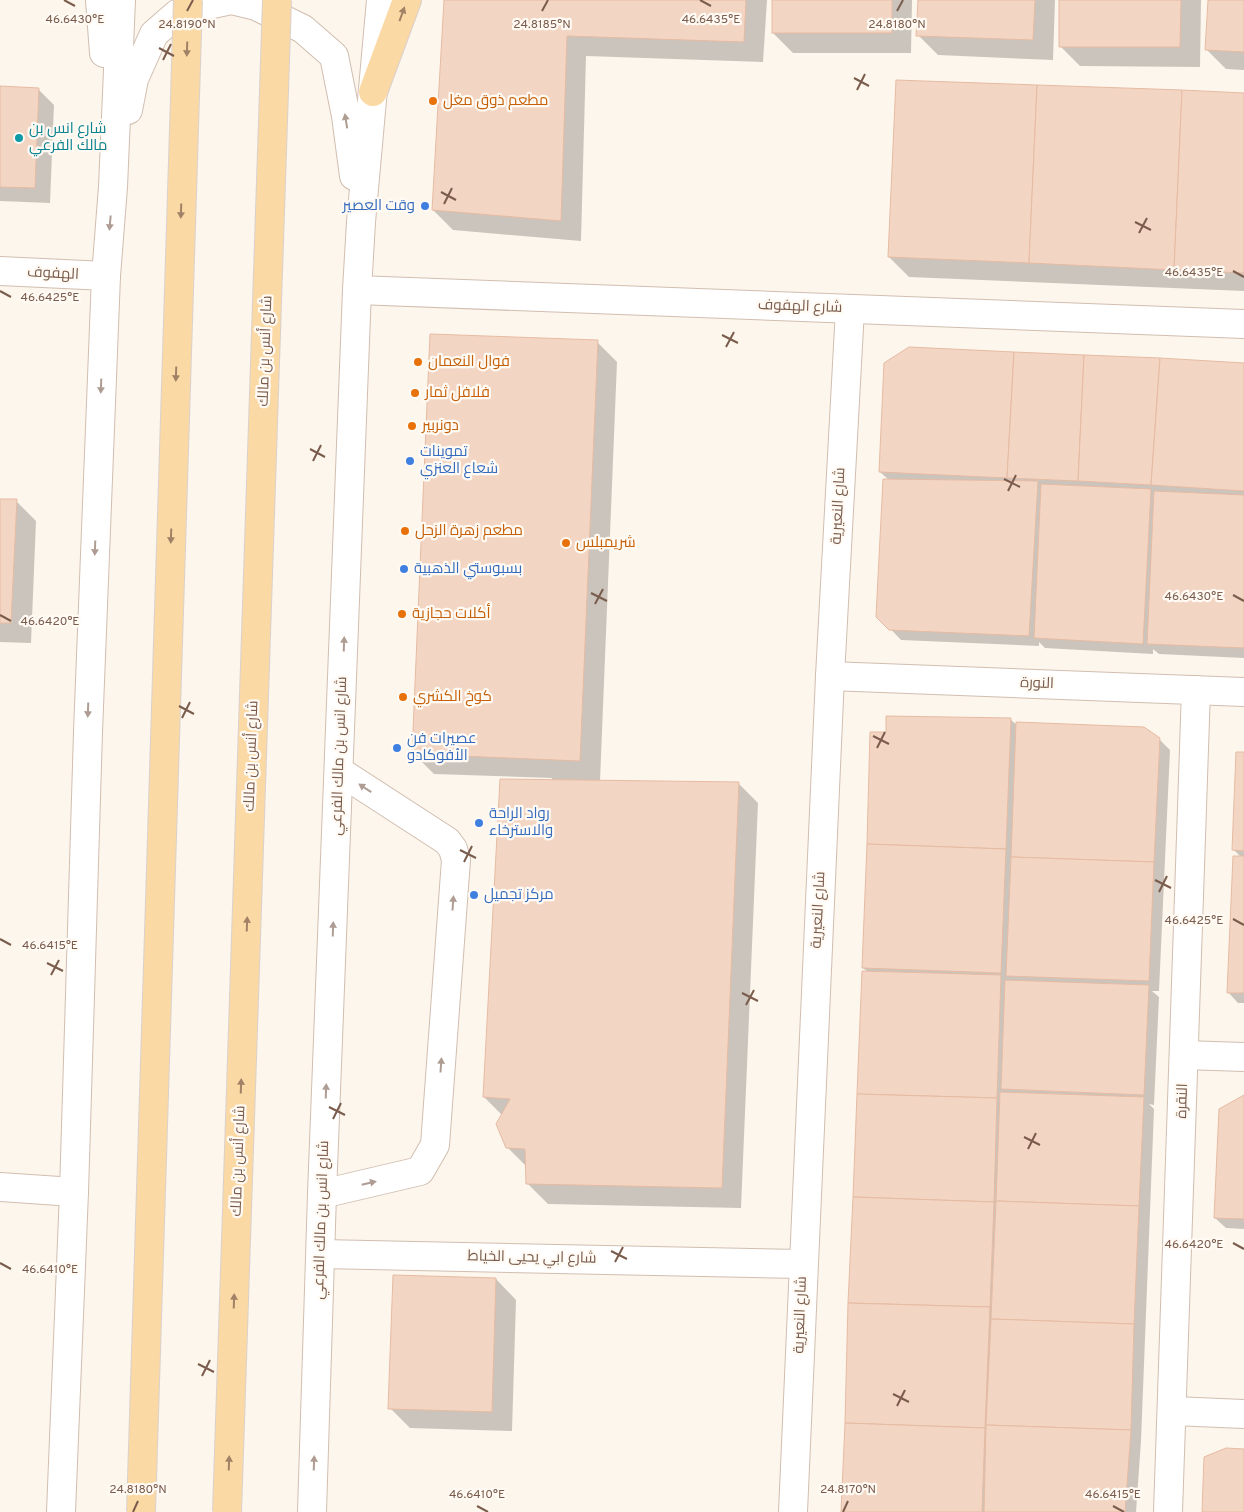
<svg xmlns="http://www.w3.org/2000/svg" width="1244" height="1512" font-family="Overpass,Cairo,sans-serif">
	<rect width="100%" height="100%" fill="#fdf6ec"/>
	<g fill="#0003">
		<path d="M446,0H767L763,62L586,56L581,241L453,230L433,210Z"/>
		<path d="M773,0H912L911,53H793L773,33Z"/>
		<path d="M919,0H1055L1053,60L938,55L918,35Z"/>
		<path d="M1061,0H1201L1200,67L1080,66L1060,46Z"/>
		<path d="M1209,0H1244V70L1226,69L1206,49Z"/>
		<path d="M0,88L39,90L54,105L50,203L0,201Z"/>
		<path d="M1244,94V291L909,277L889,257Z"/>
		<path d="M597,342L617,362L600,781L738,783L758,803L741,1208L548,1204L528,1184L527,1167L507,1147L502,1115L484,1097L552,778L434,774L414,754Z"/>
		<path d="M1244,364V658L1159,654L1153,649V654L1045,648L1039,642V646L901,640L878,616L889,480L880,472Z"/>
		<path d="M0,500L16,501L36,521L31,643L0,642Z"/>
		<path d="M1011,720L1018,726L1159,739L1170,750L1159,991H1152L1159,997L1154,1105L1149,1104L1154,1109L1141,1441L1136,1512H843L868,972L863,968L887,734Z"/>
		<path d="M1244,754V1003H1238L1228,992L1241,857L1234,850Z"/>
		<path d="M1244,1097V1229L1226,1228L1215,1218Z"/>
		<path d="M496,1279L516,1300L512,1431L410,1428L390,1408Z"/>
	</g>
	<g fill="#f3d5c3" stroke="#e6bba3">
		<path d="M444,0H746L744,42L567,36L561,221L432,210Z"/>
		<rect x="772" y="0" width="120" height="33"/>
		<path d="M918,0H1035L1033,40L916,36Z"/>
		<path d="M1059,0H1181L1180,47H1059Z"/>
		<path d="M1208,0H1244V52L1205,50Z"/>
		<path d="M896,80L1037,85L1029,263L888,257Z"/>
		<path d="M1037,85L1182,90L1174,270L1029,263Z"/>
		<path d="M0,86L39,88L35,188L0,187Z"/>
		<path d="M1182,90L1244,93V273L1174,270Z"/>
		<path d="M430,334L598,340L580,761L412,754Z"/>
		<path d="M909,347L1014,352L1007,478L879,472L884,363Z"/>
		<path d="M1014,352L1084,355L1078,481L1007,478Z"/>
		<path d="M1084,355L1160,358L1151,485L1078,481Z"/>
		<path d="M1160,358L1244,363V491L1151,485Z"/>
		<path d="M883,479L1038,481L1029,636L889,630L876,617Z"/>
		<path d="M1041,484L1151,489L1143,644L1034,638Z"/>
		<path d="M1154,491L1244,495V648L1147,644Z"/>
		<path d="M0,499H17L11,623H0Z"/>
		<path d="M886,716L1011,718L1006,849L867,844L870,732H886Z"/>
		<path d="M1016,722L1144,727L1160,738L1154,862L1011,857Z"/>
		<path d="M1236,752H1244V851L1232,850Z"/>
		<path d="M500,779L739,782L722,1188L526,1184L525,1149L506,1148L496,1124L510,1099L483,1097Z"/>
		<path d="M867,844L1006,849L1001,973L862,968Z"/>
		<path d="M1233,856H1244V993H1227Z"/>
		<path d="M1011,857L1154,862L1149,981L1006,976Z"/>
		<path d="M862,971L1001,975L997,1098L857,1094Z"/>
		<path d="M1005,980L1149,985L1144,1095L1001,1089Z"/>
		<path d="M1000,1092L1144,1097L1139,1206L996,1201Z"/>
		<path d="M857,1094L997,1098L994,1202L853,1197Z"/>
		<path d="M1244,1095V1219L1214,1218L1219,1109Z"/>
		<path d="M853,1197L994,1202L990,1307L848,1303Z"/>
		<path d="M996,1201L1139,1206L1134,1324L991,1319Z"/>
		<path d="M393,1275L496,1278L492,1412L388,1409Z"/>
		<path d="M848,1303L990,1307L985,1428L845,1423Z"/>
		<path d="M991,1319L1134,1324L1131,1430L986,1425Z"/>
		<path d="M845,1423L985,1428L982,1512H841Z"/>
		<path d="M986,1425L1131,1430L1125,1512H984Z"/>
		<path d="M1226,1448L1244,1449V1512H1202L1204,1457Z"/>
	</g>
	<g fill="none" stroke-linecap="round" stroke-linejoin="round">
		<defs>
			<g id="minor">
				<path d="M100,0L104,53"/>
				<path d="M128,110L134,79L154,34L177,14L194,8L231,0L256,6L303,29L334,56L346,116L354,176"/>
				<path d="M0,271L106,276"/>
				<path d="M357,290L1244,324"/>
				<path d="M830,676L1244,692"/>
				<path d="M1184,1055L1244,1057"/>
				<path d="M0,1187L74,1192"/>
				<path d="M322,1194L420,1171L435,1145L456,860L453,849L447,841L339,771"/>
				<path d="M321,1254L803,1264"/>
				<path d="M1173,1411L1244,1414"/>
				<path d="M61,1512L74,1192L88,732L106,276L113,187L121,0"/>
				<path d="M312,1512L322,1194L357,290L361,222L381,0"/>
				<path d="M793,1512L830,676L850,309"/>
				<path d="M1168,1512L1196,690"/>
			</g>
			<path id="major" d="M373,92L407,0"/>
		</defs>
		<use href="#minor" stroke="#d1beb0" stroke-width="30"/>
		<use href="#major" stroke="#dad1cd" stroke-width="30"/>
		<use href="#minor" stroke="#fff" stroke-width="28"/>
		<use href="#major" stroke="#fbd9a5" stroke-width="28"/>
		<defs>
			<g id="major-bridge">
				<path d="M141,1512L188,0"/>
				<path d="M227,1512L277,0"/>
			</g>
		</defs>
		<use href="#major-bridge" stroke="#dad1cd" stroke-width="30" stroke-linecap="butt"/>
		<use href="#major-bridge" stroke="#fbd9a5" stroke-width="28"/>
	</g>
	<defs><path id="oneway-solid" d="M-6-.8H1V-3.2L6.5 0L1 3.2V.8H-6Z" transform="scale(1.25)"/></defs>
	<g fill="#a18267">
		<use href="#oneway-solid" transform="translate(402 14) rotate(-70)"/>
		<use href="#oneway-solid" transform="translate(187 49) rotate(92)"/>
		<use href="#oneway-solid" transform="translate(181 211) rotate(92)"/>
		<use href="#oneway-solid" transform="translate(176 374) rotate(92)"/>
		<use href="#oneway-solid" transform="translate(171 536) rotate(92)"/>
		<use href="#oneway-solid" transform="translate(247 924) rotate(-88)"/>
		<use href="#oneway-solid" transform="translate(241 1086) rotate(-88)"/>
		<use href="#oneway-solid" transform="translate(234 1301) rotate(-88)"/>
		<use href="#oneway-solid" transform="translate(229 1463) rotate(-88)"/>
	</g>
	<g fill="#af9d94">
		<use href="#oneway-solid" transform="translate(346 121) rotate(-99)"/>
		<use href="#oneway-solid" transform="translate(110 223) rotate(95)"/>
		<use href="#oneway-solid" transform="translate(101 386) rotate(92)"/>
		<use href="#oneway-solid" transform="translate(95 548) rotate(92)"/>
		<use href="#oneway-solid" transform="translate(344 644) rotate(-88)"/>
		<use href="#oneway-solid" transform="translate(88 710) rotate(92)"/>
		<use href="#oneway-solid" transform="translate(365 788) rotate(-147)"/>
		<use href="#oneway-solid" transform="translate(453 903) rotate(-86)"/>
		<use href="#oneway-solid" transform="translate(333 929) rotate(-88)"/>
		<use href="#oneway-solid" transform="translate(441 1065) rotate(-86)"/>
		<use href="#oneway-solid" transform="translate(326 1091) rotate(-88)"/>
		<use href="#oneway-solid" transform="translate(369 1183) rotate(-13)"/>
		<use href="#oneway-solid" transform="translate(314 1463) rotate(-88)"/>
	</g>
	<path fill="none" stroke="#7a5c4d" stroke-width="2" d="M64,0L75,6M700,0L711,6M187,11L193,0M542,11L548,0M897,11L903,0M159,48L174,56M163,60L171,44M854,78L869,86M857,90L865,74M441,192L456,200M444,204L452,188M1135,222L1151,230M1139,233L1147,218M1233,271L1244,277M0,291L11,297M722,335L738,343M726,347L734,332M310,449L325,457M313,461L321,445M1004,479L1020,487M1008,491L1016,475M591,593L607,601M1233,595L1244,601M595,604L603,589M0,615L11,621M179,706L194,714M182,718L190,702M873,736L889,744M877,748L885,732M460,850L476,858M464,862L472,846M1155,880L1171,888M1159,892L1167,876M1233,919L1244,925M0,939L11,945M47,963L63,971M51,975L59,960M742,993L758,1001M746,1005L754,990M329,1107L345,1115M333,1119L341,1103M1024,1137L1040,1145M1028,1149L1036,1133M1233,1243L1244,1249M611,1251L627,1259M615,1262L623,1247M0,1263L11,1269M198,1364L214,1372M202,1376L210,1360M893,1394L909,1402M897,1406L905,1390M477,1506L488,1512M1113,1506L1124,1512M133,1512L138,1501M843,1512L848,1501"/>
	<g fill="#e8710a" stroke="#fffaf3" stroke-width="2">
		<circle cx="433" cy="101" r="5"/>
		<circle cx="418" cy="362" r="5"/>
		<circle cx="415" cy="393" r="5"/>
		<circle cx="412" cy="426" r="5"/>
		<circle cx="405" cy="531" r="5"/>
		<circle cx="566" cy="543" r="5"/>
		<circle cx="402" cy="614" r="5"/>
		<circle cx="403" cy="697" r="5"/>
	</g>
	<circle fill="#0f9aa8" stroke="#fffaf3" stroke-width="2" cx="19" cy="138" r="5"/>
	<g fill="#3f7fe0" stroke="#fffaf3" stroke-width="2">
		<circle cx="425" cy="206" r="5"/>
		<circle cx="410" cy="461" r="5"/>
		<circle cx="404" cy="569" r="5"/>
		<circle cx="397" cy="748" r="5"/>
		<circle cx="479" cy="823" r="5"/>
		<circle cx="474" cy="895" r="5"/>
	</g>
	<g text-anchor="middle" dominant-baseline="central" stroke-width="4.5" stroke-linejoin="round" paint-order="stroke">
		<g font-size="15" fill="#c56008" stroke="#fffaf3" text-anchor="start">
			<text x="443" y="101">مطعم ذوق مغل</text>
			<text x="428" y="362">فوال النعمان</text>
			<text x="425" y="393">فلافل ثمار</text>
			<text x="422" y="426">دونربير</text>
			<text x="415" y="531">مطعم زهرة الزحل</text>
			<text x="576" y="543">شريمبلس</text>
			<text x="412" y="614">أكلات حجازية</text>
			<text x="413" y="697">كوخ الكشري</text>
		</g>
		<g font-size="15" fill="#0d838f" stroke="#fffaf3" text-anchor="start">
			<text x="29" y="129">شارع انس بن<tspan x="29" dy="17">مالك الفرعي</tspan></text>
		</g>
		<g font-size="15" fill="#366cbe" stroke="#fffaf3" text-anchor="start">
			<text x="415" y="206" text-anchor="end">وقت العصير</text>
			<text x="420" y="452">تموينات<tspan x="420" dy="17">شعاع العنزي</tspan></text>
			<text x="414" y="569">بسبوستي الذهبية</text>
			<text x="407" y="739">عصيرات فن<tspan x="407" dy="17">الأفوكادو</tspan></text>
			<text x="489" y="814">رواد الراحة<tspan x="489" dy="17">والاسترخاء</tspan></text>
			<text x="484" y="895">مركز تجميل</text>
		</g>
		<g font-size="15" fill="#7a5c4d" stroke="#fffaf3">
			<text transform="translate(53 274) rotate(3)">الهفوف</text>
			<text transform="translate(800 307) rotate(2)">شارع الهفوف</text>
			<text transform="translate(266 351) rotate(-88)">شارع أنس بن مالك</text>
			<text transform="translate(839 506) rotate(-87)">شارع النعيرية</text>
			<text transform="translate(1037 684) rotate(2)">النورة</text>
			<text transform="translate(252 756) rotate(-88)">شارع أنس بن مالك</text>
			<text transform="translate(340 756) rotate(-88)">شارع انس بن مالك الفرعي</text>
			<text transform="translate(819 910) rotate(-87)">شارع النعيرية</text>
			<text transform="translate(1183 1101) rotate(-88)">النقرة</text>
			<text transform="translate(239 1161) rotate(-88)">شارع أنس بن مالك</text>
			<text transform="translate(322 1220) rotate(-88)">شارع انس بن مالك الفرعي</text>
			<text transform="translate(532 1258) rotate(1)">شارع ابي يحيى الخياط</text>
			<text transform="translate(801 1315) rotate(-88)">شارع النعيرية</text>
		</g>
	</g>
	<g font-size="12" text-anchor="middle" fill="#7a5c4d" stroke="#fffaf3" stroke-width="4.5" stroke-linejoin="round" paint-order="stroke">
		<text x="75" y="23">46.6430°E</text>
		<text x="711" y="23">46.6435°E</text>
		<text x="187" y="28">24.8190°N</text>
		<text x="542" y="28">24.8185°N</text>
		<text x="897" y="28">24.8180°N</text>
		<text x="1194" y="276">46.6435°E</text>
		<text x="50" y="301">46.6425°E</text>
		<text x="1194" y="600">46.6430°E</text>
		<text x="50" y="625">46.6420°E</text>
		<text x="1194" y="924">46.6425°E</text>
		<text x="50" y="949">46.6415°E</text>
		<text x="1194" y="1248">46.6420°E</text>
		<text x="50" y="1273">46.6410°E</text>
		<text x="138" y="1493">24.8180°N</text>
		<text x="848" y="1493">24.8170°N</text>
		<text x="477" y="1498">46.6410°E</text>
		<text x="1113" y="1498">46.6415°E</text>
	</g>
</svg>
